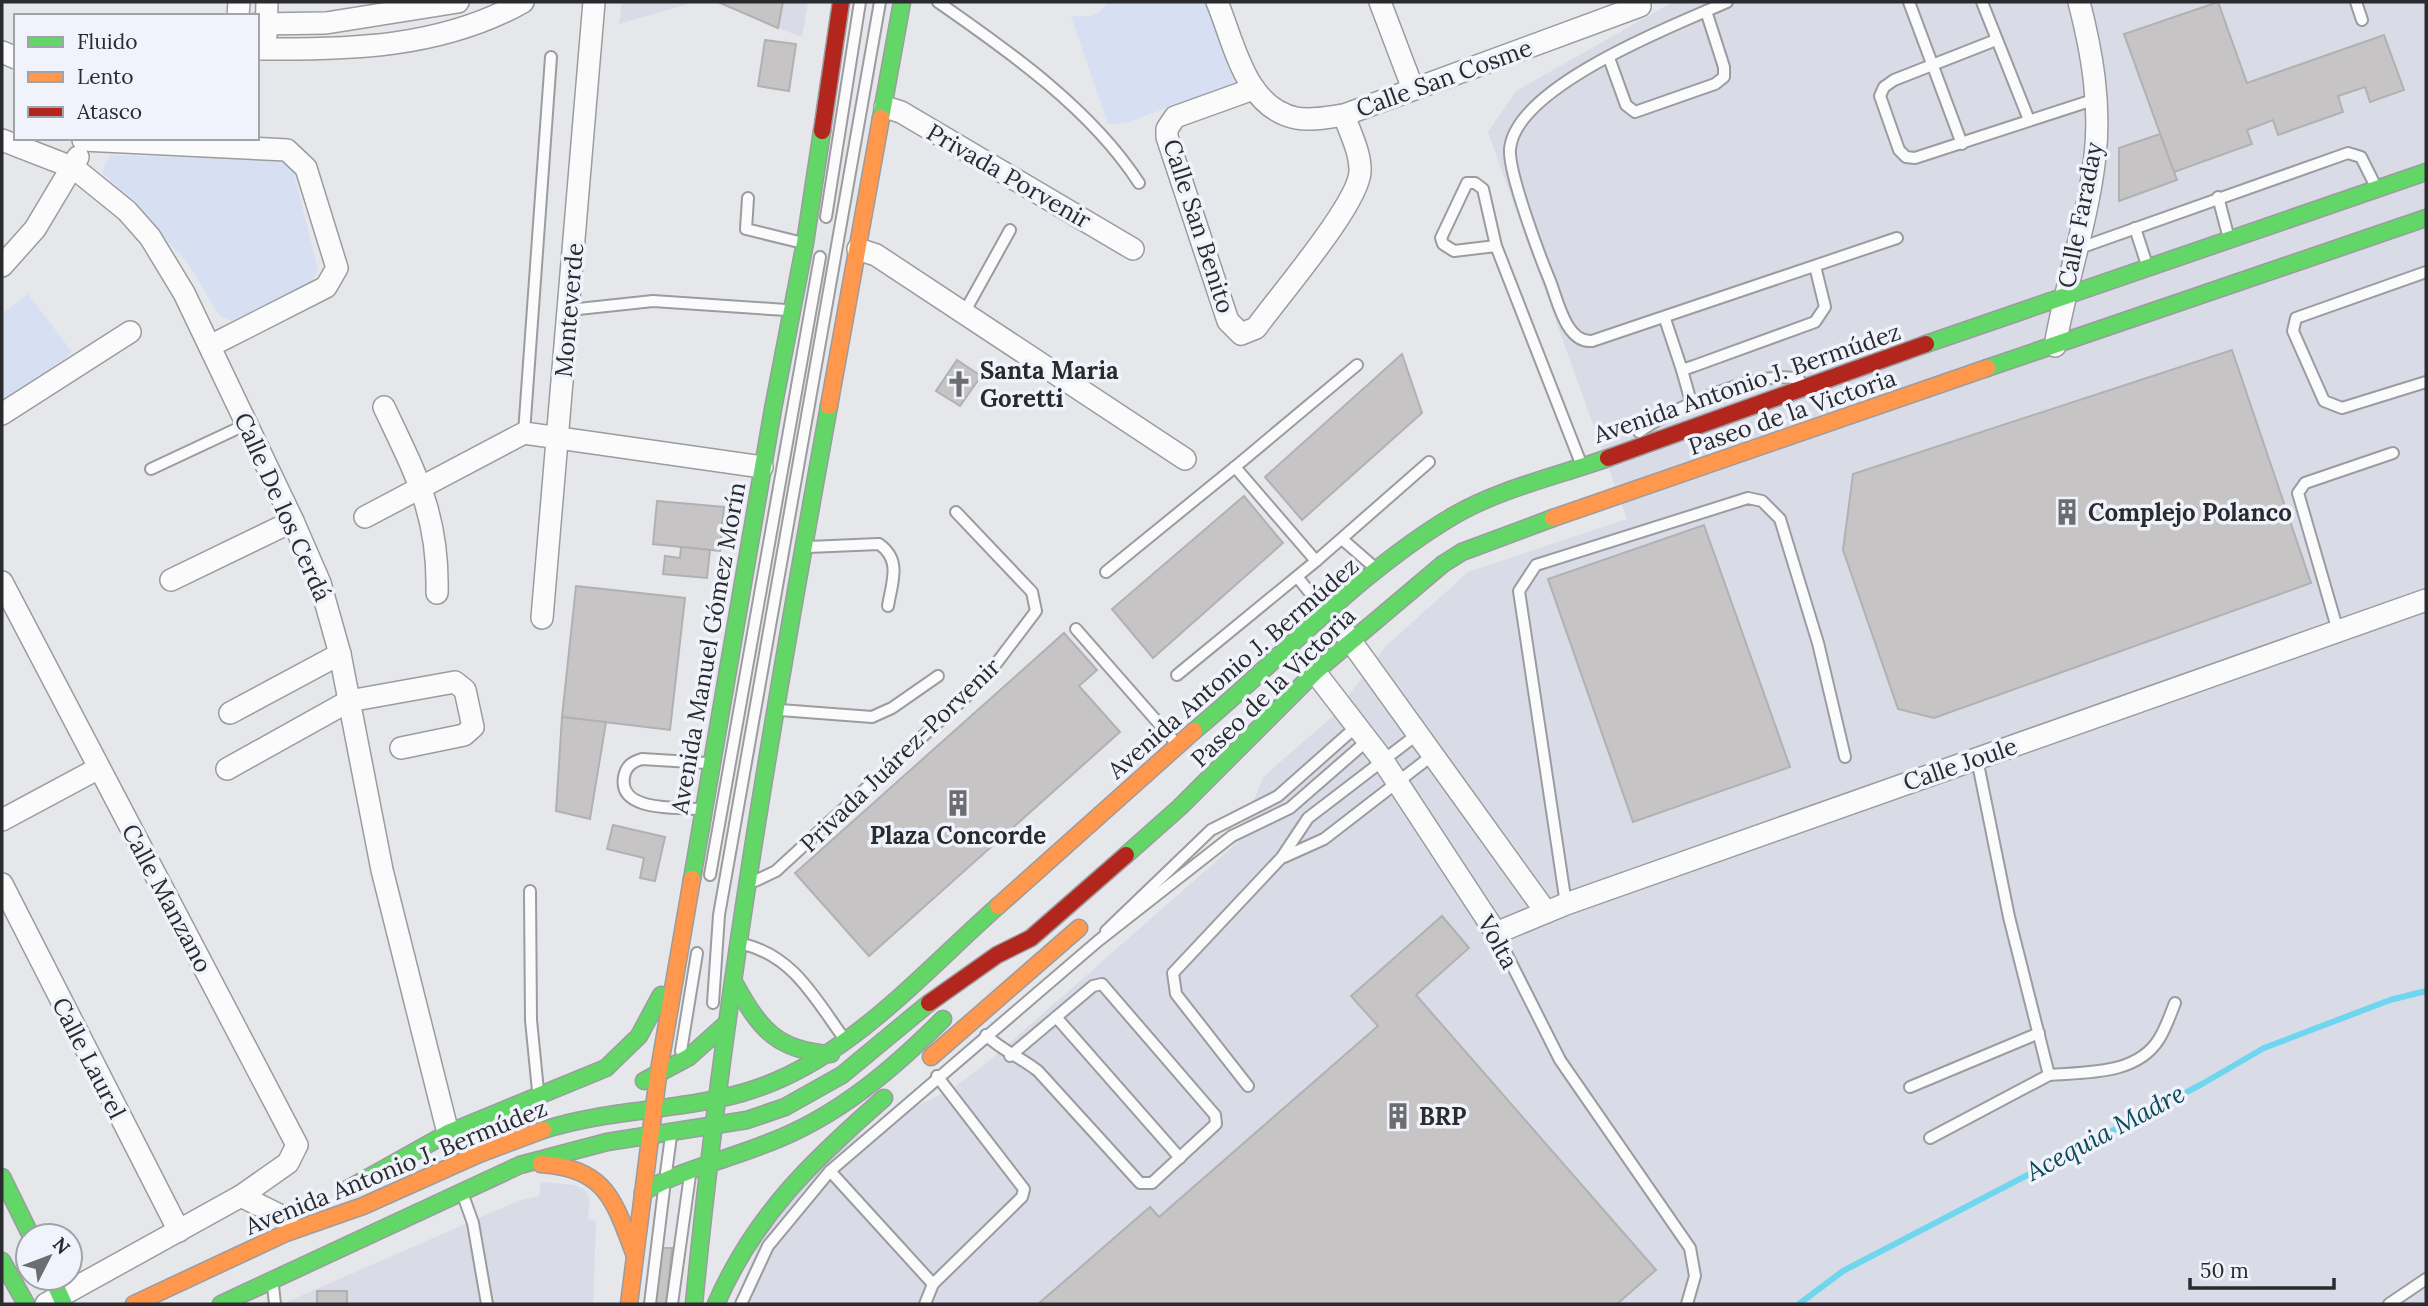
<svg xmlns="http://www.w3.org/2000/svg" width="2428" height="1306" font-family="Lora,serif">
	<rect width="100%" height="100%" fill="#e6e7eb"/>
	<g fill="#d9dce6">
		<path d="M622,2H695L619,24Z"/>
		<path d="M718,2H808L802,37L778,28Z"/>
		<path d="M1673,2H2426V1304H734L766,1226L847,1141L953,1088L989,1061L1238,842L1263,777L1333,716L1386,646L1468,572L1627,519L1488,132L1516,91Z"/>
		<path d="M541,1182L574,1185L585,1190L590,1199L588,1219L596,1221L593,1304H282L518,1201L539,1196Z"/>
	</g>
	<g fill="#d7dff3">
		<path d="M1108,2H1205L1236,83L1125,123L1108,124L1071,16C1088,17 1098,18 1108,2Z"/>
		<path d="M110,155L291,161L318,270L311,283L231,321L219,315L187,262L102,172Z"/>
		<path d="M28,294L72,352L11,400L2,403V314Z"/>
	</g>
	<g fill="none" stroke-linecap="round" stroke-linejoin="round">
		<path stroke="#6ed6ef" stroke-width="6" d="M1799,1304L1843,1271L2202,1084L2264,1048L2390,1000L2426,991"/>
	</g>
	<g fill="#c6c4c5" stroke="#b1b1b2" stroke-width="2">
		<path d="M718,2H783L778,28Z"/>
		<path d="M2218,2L2247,83L2384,35L2404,90L2370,102L2365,87L2338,96L2343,112L2278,135L2273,120L2247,130L2252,144L2174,172L2124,34Z"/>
		<path d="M765,40L796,44L789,91L758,86Z"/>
		<path d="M2160,134L2177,180L2119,201V148Z"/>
		<path d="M2232,350L2311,583L1934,718L1898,709L1843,550L1853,474Z"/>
		<path d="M1402,354L1422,413L1302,520L1265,477Z"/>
		<path d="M957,360L981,376L960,406L936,391Z"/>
		<path d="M1244,496L1283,543L1153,658L1112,609Z"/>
		<path d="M657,501L724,507L720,551L653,544Z"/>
		<path d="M1704,525L1790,767L1633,822L1548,579Z"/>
		<path d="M681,547L710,550L707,578L663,574L665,556L680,558Z"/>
		<path d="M576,586L685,598L670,730L562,717Z"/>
		<path d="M1064,633L1097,670L1079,686L1120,732L869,956L795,873Z"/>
		<path d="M562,717L606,722L590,819L556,811Z"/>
		<path d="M613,825L665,837L655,881L640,878L644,858L607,849Z"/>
		<path d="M1442,916L1469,948L1416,995L1656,1270L1617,1304H1038L1150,1207L1159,1217L1378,1026L1351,996Z"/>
		<path d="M659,1248H672L666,1304H654Z"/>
		<rect x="317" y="1291" width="30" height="13"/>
	</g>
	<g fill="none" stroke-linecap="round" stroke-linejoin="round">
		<defs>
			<g id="lane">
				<path d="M938,2C1010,52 1091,109 1139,183"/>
				<path d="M1727,2C1673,26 1516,86 1510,149C1508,172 1540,257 1550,281C1558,301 1566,343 1592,341L1897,238"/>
				<path d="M1909,2L1962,144"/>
				<path d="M1982,2L2029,120"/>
				<path d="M2356,2L2362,20"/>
				<path d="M1996,40L1894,80L1884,87L1880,96L1899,150L1906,157L1915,158L2096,99"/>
				<path d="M1609,58L1626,105L1635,112L1715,84L1724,77V67L1706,11"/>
				<path d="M2218,197L2228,235"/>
				<path d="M748,198L746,229L799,242"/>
				<path d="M826,217L860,2"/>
				<path d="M2135,228L2146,262"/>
				<path d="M1496,246L1454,251L1443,244L1441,238L1467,183H1475L1483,189L1496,246L1580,461"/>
				<path d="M2077,249L2348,153L2361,157L2375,185"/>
				<path d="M2426,272L2296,318L2293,331L2324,401L2342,408L2426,382"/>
				<path d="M569,310L653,301L786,310"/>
				<path d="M964,313L1010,230"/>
				<path d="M1665,319L1682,370L1694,366L1815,322L1825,307L1815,266"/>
				<path d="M1357,365L1235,467L1316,561L1429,462"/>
				<path d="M1682,370L1691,402"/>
				<path d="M1639,432C1672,408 1759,369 1799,379"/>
				<path d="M524,433L551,57"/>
				<path d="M151,469L247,424"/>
				<path d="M1342,539L1374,567"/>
				<path d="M808,547L879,544C902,560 892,582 888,606"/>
				<path d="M1106,572L1235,467"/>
				<path d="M1298,578L1325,611"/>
				<path d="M1076,629L1175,742"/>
				<path d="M2338,631L2298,493L2305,483L2393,453"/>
				<path d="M1177,675L1316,561"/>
				<path d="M780,710L872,717L892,708L938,676"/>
				<path d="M699,809C677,807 618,812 624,777C626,766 632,762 642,759L707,763"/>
				<path d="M1284,857L1324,839L1434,754"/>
				<path d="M710,875L820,257"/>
				<path d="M755,881L776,871L983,681L1036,611L1032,592L956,512"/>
				<path d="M530,891L531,1020L538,1091"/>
				<path d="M1566,904L1519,591L1536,565L1748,498L1762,501L1780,519L1818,643L1845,757"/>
				<path d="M1106,931L1211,830L1278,796L1357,726"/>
				<path d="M1496,933L1560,1060L1690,1248L1695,1276L1687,1304"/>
				<path d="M743,944C793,956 814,997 843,1037"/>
				<path d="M713,1003L719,915L880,2"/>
				<path d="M1056,1017L1180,1158"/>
				<path d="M986,1035C1002,1051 1021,1057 1038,1071L1140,1183H1152L1216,1124L1215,1115L1102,984L1093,986L1010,1056"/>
				<path d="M681,1051L697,953"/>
				<path d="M2049,1075C2086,1072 2137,1075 2159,1039C2166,1028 2170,1015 2175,1003"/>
				<path d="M1248,1086L1176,994L1173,973L1282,857L1308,818L1419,733"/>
				<path d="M1910,1087L2039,1033"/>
				<path d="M1930,1138L2049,1075L2009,917L1977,759"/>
				<path d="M830,1171L933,1284"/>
				<path d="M666,1173L671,1136"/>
				<path d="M464,1198L473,1223L487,1304"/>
				<path d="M273,1286L275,1304"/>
				<path d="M650,1304L664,1189"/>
				<path d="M672,1304L690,1175"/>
				<path d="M741,1304L768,1246L830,1171L1098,941L1232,836L1290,808L1368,740"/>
				<path d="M925,1304L933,1284L1022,1197L1024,1189L937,1076"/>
				<path d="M2389,1304L2426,1279"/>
			</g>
			<g id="street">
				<path d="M1217,2C1234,42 1245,108 1296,118C1311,121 1329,117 1344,115L1640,6"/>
				<path d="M1380,2L1413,89"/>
				<path d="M238,16L239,2"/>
				<path d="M257,24L326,23L458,2"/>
				<path d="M266,36L267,2"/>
				<path d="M257,49C349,50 441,48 523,2"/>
				<path d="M2,52L16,58"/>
				<path d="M1253,89L1175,117L1167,129V137L1228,321L1241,334L1256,328C1278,297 1358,205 1360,172C1361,153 1350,133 1344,115"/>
				<path d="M885,107L901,112L1133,249"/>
				<path d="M2,140L74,168L127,211L150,237L184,293L293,521L320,583L340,654L382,870L448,1133"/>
				<path d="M83,140L287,150L306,168L337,268L326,287L210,346"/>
				<path d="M858,249L876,255L1185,459"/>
				<path d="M2,266L35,229L78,157"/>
				<path d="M2055,346C2066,282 2088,220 2095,156C2101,104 2092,52 2079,2"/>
				<path d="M384,407C416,475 439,515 437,593"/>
				<path d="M2,414L130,332"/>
				<path d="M365,517L524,433L762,467"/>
				<path d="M171,580L293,521"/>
				<path d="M2,582L297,1145L288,1163L241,1196L46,1304"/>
				<path d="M542,618L594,2"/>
				<path d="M1345,633L1546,912"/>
				<path d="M1308,663L1382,759L1496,933L1566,904L2426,600"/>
				<path d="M230,713L340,654"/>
				<path d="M227,769L349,701L455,682L465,690L473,727L464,735L401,748"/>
				<path d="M2,820L99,768"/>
				<path d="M2,884L179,1231"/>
				<path d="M241,1196L287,1219"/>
			</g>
			<g id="fast">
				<path d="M881,118L902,2"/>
				<path d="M1926,344L2426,172"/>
				<path d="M1987,368L2426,218"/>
				<path d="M1194,731C1280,660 1357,573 1453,516C1499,489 1557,476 1608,458"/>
				<path d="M1126,855L1180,807L1315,672L1443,564L1462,552L1553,518"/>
				<path d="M692,879L773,409L805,243L822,131"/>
				<path d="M735,984C760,1029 777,1051 831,1054"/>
				<path d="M644,1081L689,1057L727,1023"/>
				<path d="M543,1130C608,1109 677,1111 742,1093C845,1064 920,975 998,906"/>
				<path d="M2,1177L31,1236"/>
				<path d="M346,1190L448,1133L606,1068L639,1036L661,995"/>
				<path d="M643,1192C683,1169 726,1160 768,1143C837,1117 892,1070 943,1019"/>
				<path d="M2,1261L26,1304"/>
				<path d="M52,1278L64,1304"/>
				<path d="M221,1304L520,1165L607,1142L747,1120L785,1107L842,1075L929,1003"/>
				<path d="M694,1304C723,1002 775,704 829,406"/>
				<path d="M716,1304C755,1215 812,1161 884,1098"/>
			</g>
			<g id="slow">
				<path d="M829,406L881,118"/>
				<path d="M1553,518L1987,368"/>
				<path d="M998,906L1194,731"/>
				<path d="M931,1057L1079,928"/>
				<path d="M541,1164C606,1169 613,1198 634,1253"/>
				<path d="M134,1304L286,1233L363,1206L479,1154L543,1130"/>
				<path d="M629,1304L658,1076L692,879"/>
			</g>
			<g id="jam">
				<path d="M822,131L841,2"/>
				<path d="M1608,458L1926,344"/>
				<path d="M929,1003L997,955L1031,938L1126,855"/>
			</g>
		</defs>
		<use href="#lane" stroke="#9b9c9f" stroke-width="14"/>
		<use href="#street" stroke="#9b9c9f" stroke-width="24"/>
		<use href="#fast" stroke="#9b9c9f" stroke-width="19"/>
		<use href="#slow" stroke="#9b9c9f" stroke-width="19"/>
		<use href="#jam" stroke="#9b9c9f" stroke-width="19"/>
		<use href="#lane" stroke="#fbfbfc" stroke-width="10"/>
		<use href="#street" stroke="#fbfbfc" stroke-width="21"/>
		<use href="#fast" stroke="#63d668" stroke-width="16"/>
		<use href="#slow" stroke="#ff974d" stroke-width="16"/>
		<use href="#jam" stroke="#b3261e" stroke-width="16"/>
	</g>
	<defs>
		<symbol id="church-bare" viewBox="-9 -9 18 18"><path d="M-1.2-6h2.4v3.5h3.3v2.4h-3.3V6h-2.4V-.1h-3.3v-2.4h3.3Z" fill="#6c6d70" stroke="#f0f3fb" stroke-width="2.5" paint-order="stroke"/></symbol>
		<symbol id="building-bare" viewBox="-9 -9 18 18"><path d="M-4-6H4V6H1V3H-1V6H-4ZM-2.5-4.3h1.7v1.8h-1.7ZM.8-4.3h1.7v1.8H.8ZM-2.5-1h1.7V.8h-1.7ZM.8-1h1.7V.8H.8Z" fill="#6c6d70" stroke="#f0f3fb" stroke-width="2.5" paint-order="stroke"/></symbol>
	</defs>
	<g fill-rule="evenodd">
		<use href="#church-bare" x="940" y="365" width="38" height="38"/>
		<use href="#building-bare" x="2048" y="493" width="38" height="38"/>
		<use href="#building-bare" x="939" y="784" width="38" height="38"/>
		<use href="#building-bare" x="1379" y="1097" width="38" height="38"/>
	</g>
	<g text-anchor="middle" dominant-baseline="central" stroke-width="7" stroke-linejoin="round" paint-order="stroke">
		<g font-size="24" fill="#2a2b2e" stroke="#f0f3fb">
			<text transform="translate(1444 78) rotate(-20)">Calle San Cosme</text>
			<text transform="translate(1009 176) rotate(30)">Privada Porvenir</text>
			<text transform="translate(2080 215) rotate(-79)">Calle Faraday</text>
			<text transform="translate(1199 226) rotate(72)">Calle San Benito</text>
			<text transform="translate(569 310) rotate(-85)">Monteverde</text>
			<text transform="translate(1747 383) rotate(-19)">Avenida Antonio J. Bermúdez</text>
			<text transform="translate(1792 412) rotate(-19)">Paseo de la Victoria</text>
			<text transform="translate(283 507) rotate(66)">Calle De los Cerdá</text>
			<text transform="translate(708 648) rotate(-80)">Avenida Manuel Gómez Morín</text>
			<text transform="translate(1233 668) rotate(-41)">Avenida Antonio J. Bermúdez</text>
			<text transform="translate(1273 687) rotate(-44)">Paseo de la Victoria</text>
			<text transform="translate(900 755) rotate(-44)">Privada Juárez-Porvenir</text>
			<text transform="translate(1960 764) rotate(-19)">Calle Joule</text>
			<text transform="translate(167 898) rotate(62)">Calle Manzano</text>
			<text transform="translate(1498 942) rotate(61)">Volta</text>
			<text transform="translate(89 1058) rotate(63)">Calle Laurel</text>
			<text transform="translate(396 1167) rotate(-22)">Avenida Antonio J. Bermúdez</text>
		</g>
		<g font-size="24" font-weight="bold" fill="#2a2b2e" stroke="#f0f3fb" text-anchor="start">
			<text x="980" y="370">Santa Maria<tspan x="980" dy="28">Goretti</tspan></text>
			<text x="2088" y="512">Complejo Polanco</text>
			<text x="958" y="835" text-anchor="middle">Plaza Concorde</text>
			<text x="1419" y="1116">BRP</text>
		</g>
		<g font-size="26" font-style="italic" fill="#0b4a59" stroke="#f0f3fb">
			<text transform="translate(2105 1132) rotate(-28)">Acequia Madre</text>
		</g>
	</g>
	<rect width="2428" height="1306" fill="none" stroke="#2a2b2e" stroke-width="7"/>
	<rect x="14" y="14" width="245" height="126" fill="#f0f3fb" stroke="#a1a3a9" stroke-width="2"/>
	<rect x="28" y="37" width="35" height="10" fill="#63d668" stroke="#a1a3a9" stroke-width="2"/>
	<text x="77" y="49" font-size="21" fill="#2a2b2e">Fluido</text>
	<rect x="28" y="72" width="35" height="10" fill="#ff974d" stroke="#a1a3a9" stroke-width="2"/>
	<text x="77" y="84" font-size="21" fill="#2a2b2e">Lento</text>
	<rect x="28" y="107" width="35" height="10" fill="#b3261e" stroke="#a1a3a9" stroke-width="2"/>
	<text x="77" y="119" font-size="21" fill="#2a2b2e">Atasco</text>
	<g transform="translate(49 1257) rotate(48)"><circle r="33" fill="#f0f3fb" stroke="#a1a3a9" stroke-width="2"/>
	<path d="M0-5L12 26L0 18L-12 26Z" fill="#6c6d70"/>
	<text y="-10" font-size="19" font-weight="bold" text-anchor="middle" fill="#2a2b2e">N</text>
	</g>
	<path d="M2190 1278v10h144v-10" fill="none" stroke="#2a2b2e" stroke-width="3.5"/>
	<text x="2200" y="1278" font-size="21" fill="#2a2b2e" stroke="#f0f3fb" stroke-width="5" paint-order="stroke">50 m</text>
</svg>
